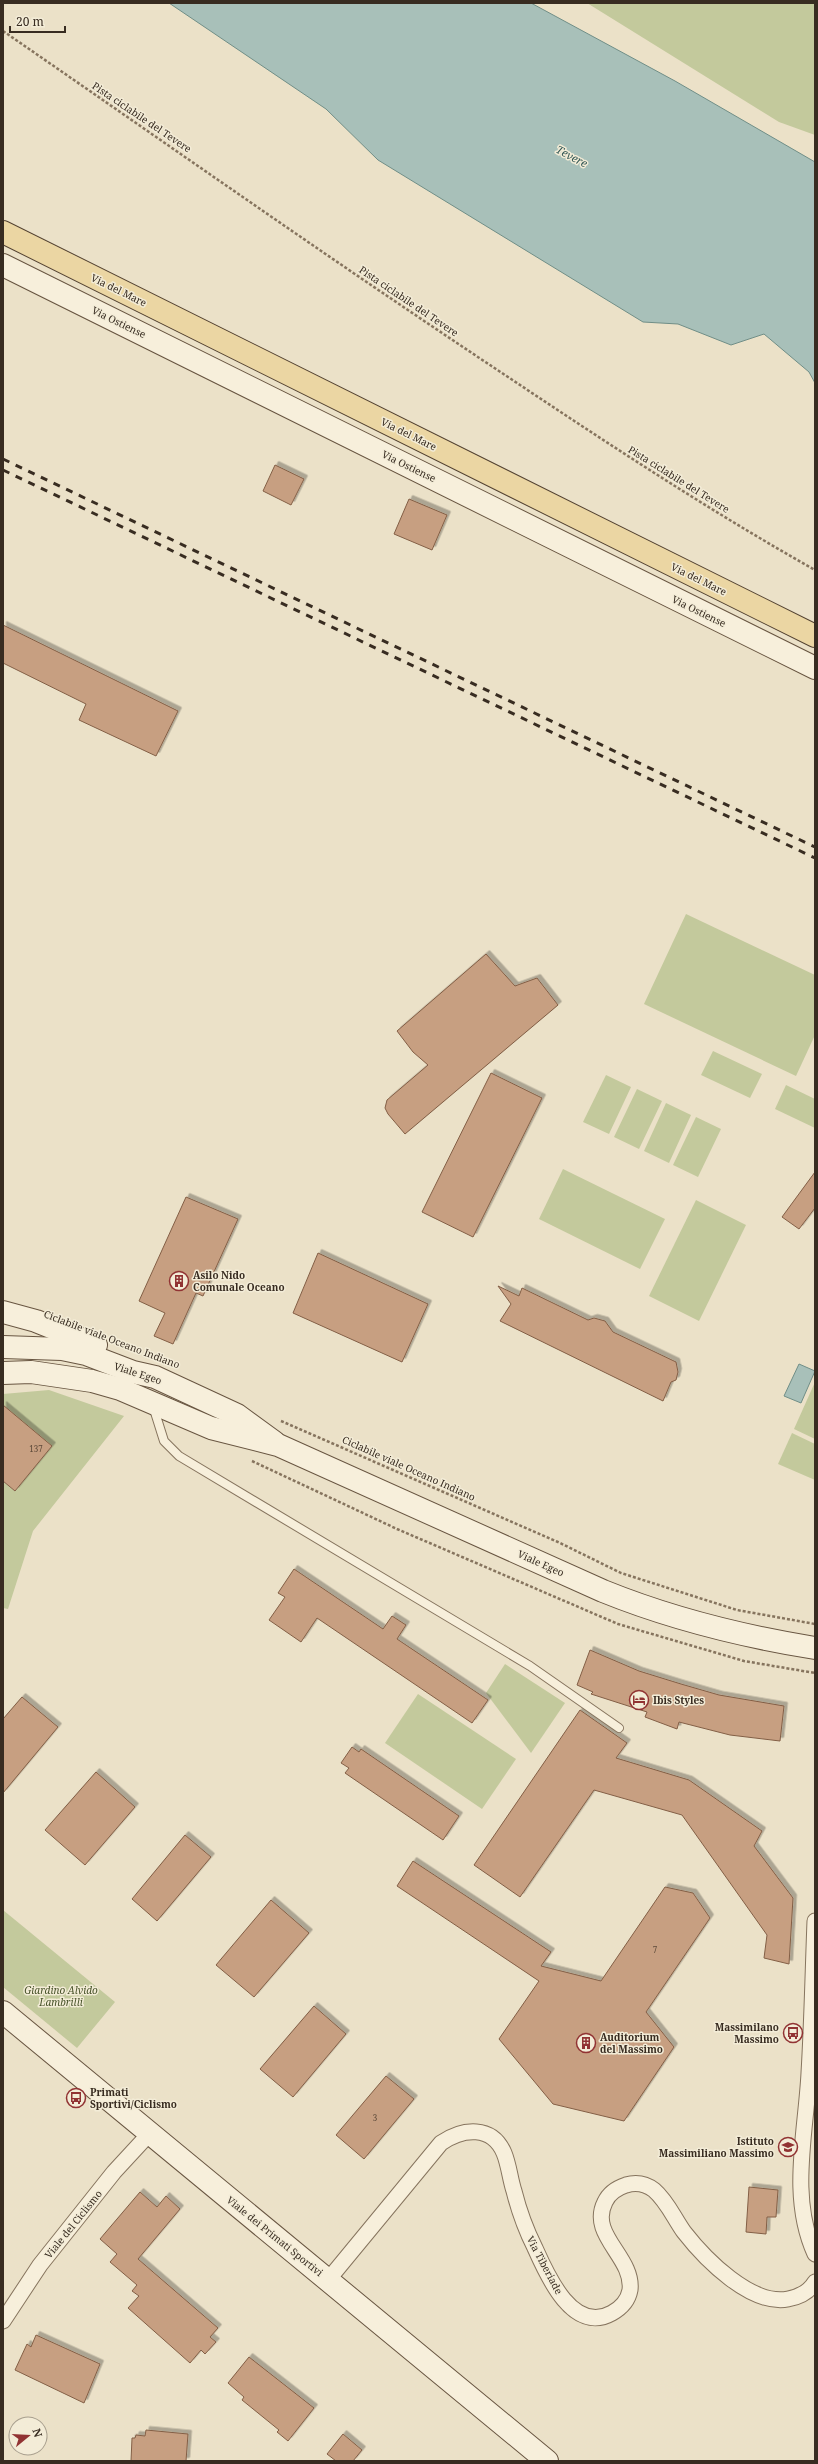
<svg xmlns="http://www.w3.org/2000/svg" width="818" height="2464" font-family="'Noto Serif',serif">
	<defs>
		<filter id="shadow"><feDropShadow dx="3.5" dy="-3.5" stdDeviation="0" flood-color="#0004"/></filter>
	</defs>
	<rect width="100%" height="100%" fill="#ebe1c8"/>
	<g fill="#c3c99c">
		<path d="M587,3H815V135L779,122Z"/>
		<path d="M686,914L815,975V1035L796,1076L644,1004Z"/>
		<path d="M713,1051L762,1074L750,1098L701,1075Z"/>
		<path d="M606,1075L631,1087L609,1134L583,1122Z"/>
		<path d="M786,1085L815,1099V1128L775,1109Z"/>
		<path d="M637,1089L662,1101L639,1149L614,1137Z"/>
		<path d="M666,1103L691,1115L669,1163L644,1151Z"/>
		<path d="M696,1117L721,1129L698,1177L673,1165Z"/>
		<path d="M563,1169L665,1219L640,1269L539,1219Z"/>
		<path d="M696,1200L746,1225L699,1321L649,1296Z"/>
		<path d="M815,1382V1439L794,1429Z"/>
		<path d="M49,1390L124,1416L33,1531L8,1609L3,1608V1481L15,1491L52,1446L5,1407L3,1409V1394Z"/>
		<path d="M792,1433L815,1444V1480L778,1464Z"/>
		<path d="M505,1664L565,1703L531,1753L486,1693Z"/>
		<path d="M418,1694L516,1759L482,1809L385,1743Z"/>
		<path d="M3,1910L115,2002L77,2048L3,1987Z"/>
	</g>
	<g fill="#a8c0b9" stroke="#708e87">
		<path d="M169,3H531L675,81L815,162V383L809,372L764,334L731,345L678,324L643,322L378,160L326,109Z"/>
		<path d="M799,1364L815,1371L801,1403L784,1396Z"/>
	</g>
	<g fill="#c79f81" stroke="#835f46" filter="url(#shadow)">
		<path d="M275,465L304,479L291,505L263,491Z"/>
		<path d="M409,499L447,515L432,550L394,534Z"/>
		<path d="M3,625L178,711L156,756L79,720L86,704L3,663Z"/>
		<path d="M486,954L515,986L537,978L558,1005L405,1134L388,1114L385,1108L387,1100L428,1065L413,1052L397,1031Z"/>
		<path d="M491,1073L542,1098L473,1237L422,1212Z"/>
		<path d="M815,1172V1208L799,1229L782,1217Z"/>
		<path d="M186,1197L238,1219L203,1296L196,1293L173,1344L154,1336L165,1313L139,1301Z"/>
		<path d="M318,1253L428,1304L402,1362L293,1313Z"/>
		<path d="M498,1286L519,1296L522,1288L588,1320L594,1318L605,1321L613,1332L676,1362L678,1372L676,1380L671,1382L663,1401L500,1321L511,1304Z"/>
		<path d="M3,1405L52,1446L15,1491L3,1481Z"/>
		<path d="M294,1569L383,1629L392,1616L406,1625L397,1639L488,1700L472,1723L317,1618L301,1642L269,1620L285,1597L278,1593Z"/>
		<path d="M590,1650L639,1671L681,1684L719,1695L784,1706L780,1741L730,1735L679,1722L677,1729L645,1717L647,1712L591,1694L593,1692L577,1685Z"/>
		<path d="M22,1697L58,1727L3,1793V1719Z"/>
		<path d="M580,1710L627,1743L616,1758L689,1780L762,1831L754,1846L793,1898L789,1964L764,1958L767,1935L682,1815L594,1790L520,1897L474,1865Z"/>
		<path d="M352,1747L359,1752L361,1749L459,1816L443,1840L345,1773L349,1768L341,1763Z"/>
		<path d="M96,1772L135,1807L85,1865L45,1830Z"/>
		<path d="M185,1835L211,1857L157,1921L132,1899Z"/>
		<path d="M413,1861L551,1952L541,1966L601,1981L665,1887L693,1893L710,1918L646,2012L674,2047L624,2121L553,2104L499,2039L539,1981L397,1886Z"/>
		<path d="M271,1900L309,1933L254,1997L216,1965Z"/>
		<path d="M314,2006L346,2034L293,2097L260,2069Z"/>
		<path d="M386,2076L414,2099L364,2159L336,2135Z"/>
		<path d="M749,2187L778,2190L776,2217H767L766,2234L746,2232Z"/>
		<path d="M140,2192L157,2207L166,2196L180,2209L138,2259L218,2328L210,2337L216,2342L205,2354L201,2350L190,2363L128,2308L139,2296L132,2291L137,2285L110,2262L117,2254L100,2239Z"/>
		<path d="M36,2335L100,2364L84,2403L15,2370L27,2344L31,2347Z"/>
		<path d="M249,2357L314,2408L288,2441L277,2432L279,2430L242,2400L244,2397L228,2383Z"/>
		<path d="M146,2430L188,2434L186,2461H131L132,2438H135L136,2435L145,2436Z"/>
		<path d="M343,2434L362,2450L353,2461H336L327,2454Z"/>
	</g>
	<g fill="none" stroke-linecap="round" stroke-linejoin="round">
		<defs>
			<path id="lane" d="M153,1406L164,1441L179,1456L530,1666L619,1728"/>
			<g id="street">
				<path d="M815,1921C813,1972 812,2023 809,2073C806,2133 789,2197 815,2254"/>
				<path d="M328,2280L441,2143C463,2128 492,2125 504,2153C509,2165 510,2179 514,2191C519,2211 526,2230 535,2248C547,2275 573,2335 612,2313C621,2308 628,2301 630,2290C634,2257 588,2235 605,2202C609,2193 617,2188 626,2185C636,2182 646,2184 654,2190C667,2201 674,2218 684,2232C705,2259 751,2306 788,2299C799,2297 809,2292 815,2282"/>
				<path d="M3,2321L40,2265L114,2172L150,2133"/>
			</g>
			<g id="secondary">
				<path d="M3,265L815,668"/>
				<path d="M3,1312L36,1321L96,1345"/>
				<path d="M3,1347L62,1349L86,1354L133,1372L155,1377L237,1415L274,1442"/>
				<path d="M3,1373L31,1372L92,1381L120,1389L211,1428L278,1445L603,1591C672,1619 741,1636 815,1648"/>
				<path d="M3,2012L547,2461"/>
			</g>
			<path id="primary" d="M3,232L815,636"/>
		</defs>
		<use href="#lane" stroke="#86745e" stroke-width="10"/>
		<use href="#street" stroke="#86745e" stroke-width="17"/>
		<use href="#secondary" stroke="#685541" stroke-width="24"/>
		<use href="#primary" stroke="#544332" stroke-width="24"/>
		<g stroke="#86745e" stroke-width="2.5" stroke-dasharray="3 2" stroke-linecap="butt">
			<path d="M3,31C167,144 330,259 496,369C601,439 705,508 815,570"/>
			<path d="M281,1421L558,1542L621,1573L737,1610L815,1624"/>
			<path d="M252,1461L397,1529L618,1624L744,1661L815,1673"/>
		</g>
		<use href="#lane" stroke="#f7efdb" stroke-width="8"/>
		<use href="#street" stroke="#f7efdb" stroke-width="15"/>
		<use href="#secondary" stroke="#f7efdb" stroke-width="22"/>
		<use href="#primary" stroke="#ebd6a3" stroke-width="22"/>
		<g stroke="#382c21" stroke-width="3" stroke-dasharray="7 7" stroke-linecap="butt">
			<path d="M3,459L815,847"/>
			<path d="M3,470L815,858"/>
		</g>
	</g>
	<defs>
		<symbol id="building-ring" viewBox="-11 -11 22 22"><circle r="9.5" fill="#f3ecd7" stroke="#913333" stroke-width="1.5"/><path d="M-4-6H4V6H1V3H-1V6H-4ZM-2.5-4.3h1.7v1.8h-1.7ZM.8-4.3h1.7v1.8H.8ZM-2.5-1h1.7V.8h-1.7ZM.8-1h1.7V.8H.8Z" fill="#913333"/></symbol>
		<symbol id="hotel-ring" viewBox="-11 -11 22 22"><circle r="9.5" fill="#f3ecd7" stroke="#913333" stroke-width="1.5"/><path d="M-6-4.5h1.5V1H6V5H4.5V3h-9V5H-6ZM-4 0a1.8 1.8 0 1 1 3.6 0ZM.5 0V-2.5h3Q6-2.5 6 0Z" fill="#913333"/></symbol>
		<symbol id="bus-ring" viewBox="-11 -11 22 22"><circle r="9.5" fill="#f3ecd7" stroke="#913333" stroke-width="1.5"/><path d="M-5-6H5V4H4V6H2V4H-2V6H-4V4H-5ZM-3.5-4V0h7V-4ZM-3.5 1.2v1.5H-2V1.2ZM2 1.2v1.5H3.5V1.2Z" fill="#913333"/></symbol>
		<symbol id="school-ring" viewBox="-11 -11 22 22"><circle r="9.5" fill="#f3ecd7" stroke="#913333" stroke-width="1.5"/><path d="M0-5L7-2L0 1L-7-2ZM-4 1L0 2.5L4 1V4Q0 6-4 4Z" fill="#913333"/></symbol>
	</defs>
	<g fill-rule="evenodd">
		<use href="#building-ring" x="168" y="1270" width="22" height="22"/>
		<use href="#hotel-ring" x="628" y="1689" width="22" height="22"/>
		<use href="#bus-ring" x="782" y="2022" width="22" height="22"/>
		<use href="#building-ring" x="575" y="2032" width="22" height="22"/>
		<use href="#bus-ring" x="65" y="2087" width="22" height="22"/>
		<use href="#school-ring" x="777" y="2136" width="22" height="22"/>
	</g>
	<g text-anchor="middle" dominant-baseline="central" stroke-width="3" stroke-linejoin="round" paint-order="stroke">
		<g font-size="8" fill="#5c4939">
			<text x="36" y="1448">137</text>
			<text x="655" y="1949">7</text>
			<text x="375" y="2117">3</text>
		</g>
		<g font-size="10" fill="#382c21" stroke="#f3ecd7">
			<text transform="translate(142 117) rotate(34)">Pista ciclabile del Tevere</text>
			<text transform="translate(119 290) rotate(26)">Via del Mare</text>
			<text transform="translate(409 301) rotate(34)">Pista ciclabile del Tevere</text>
			<text transform="translate(119 322) rotate(26)">Via Ostiense</text>
			<text transform="translate(409 434) rotate(26)">Via del Mare</text>
			<text transform="translate(409 466) rotate(26)">Via Ostiense</text>
			<text transform="translate(679 479) rotate(32)">Pista ciclabile del Tevere</text>
			<text transform="translate(699 579) rotate(26)">Via del Mare</text>
			<text transform="translate(699 611) rotate(26)">Via Ostiense</text>
			<text transform="translate(112 1339) rotate(21)">Ciclabile viale Oceano Indiano</text>
			<text transform="translate(138 1373) rotate(18)">Viale Egeo</text>
			<text transform="translate(409 1468) rotate(24)">Ciclabile viale Oceano Indiano</text>
			<text transform="translate(541 1563) rotate(24)">Viale Egeo</text>
			<text transform="translate(73 2224) rotate(-51)">Viale del Ciclismo</text>
			<text transform="translate(275 2236) rotate(39)">Viale dei Primati Sportivi</text>
			<text transform="translate(545 2265) rotate(62)">Via Tiberiade</text>
		</g>
		<g font-size="10" font-weight="bold" fill="#382c21" stroke="#f3ecd7" text-anchor="start">
			<text x="193" y="1275">Asilo Nido<tspan x="193" dy="12">Comunale Oceano</tspan></text>
			<text x="653" y="1700">Ibis Styles</text>
			<text x="779" y="2027" text-anchor="end">Massimilano<tspan x="779" dy="12">Massimo</tspan></text>
			<text x="600" y="2037">Auditorium<tspan x="600" dy="12">del Massimo</tspan></text>
			<text x="90" y="2092">Primati<tspan x="90" dy="12">Sportivi/Ciclismo</tspan></text>
			<text x="774" y="2141" text-anchor="end">Istituto<tspan x="774" dy="12">Massimiliano Massimo</tspan></text>
		</g>
		<g font-size="10" font-style="italic" fill="#475229" stroke="#f3ecd7">
			<text x="61" y="1990">Giardino Alvido<tspan x="61" dy="12">Lambrilli</tspan></text>
		</g>
		<g font-size="11" font-style="italic" fill="#315654" stroke="#f3ecd7">
			<text transform="translate(572 156) rotate(28)">Tevere</text>
		</g>
	</g>
	<rect width="818" height="2464" fill="none" stroke="#382c21" stroke-width="8"/>
	<g transform="translate(28 2436) rotate(72)"><circle r="19" fill="#f3ecd7" stroke="#a89f8e"/>
	<path d="M0-3L7 15L0 10L-7 15Z" fill="#913333"/>
	<text y="-6" font-size="11" font-weight="bold" text-anchor="middle" fill="#382c21">N</text>
	</g>
	<path d="M10 26v6h55v-6" fill="none" stroke="#382c21" stroke-width="2"/>
	<text x="16" y="26" font-size="12" fill="#382c21" stroke="#f3ecd7" stroke-width="3" paint-order="stroke">20 m</text>
</svg>
